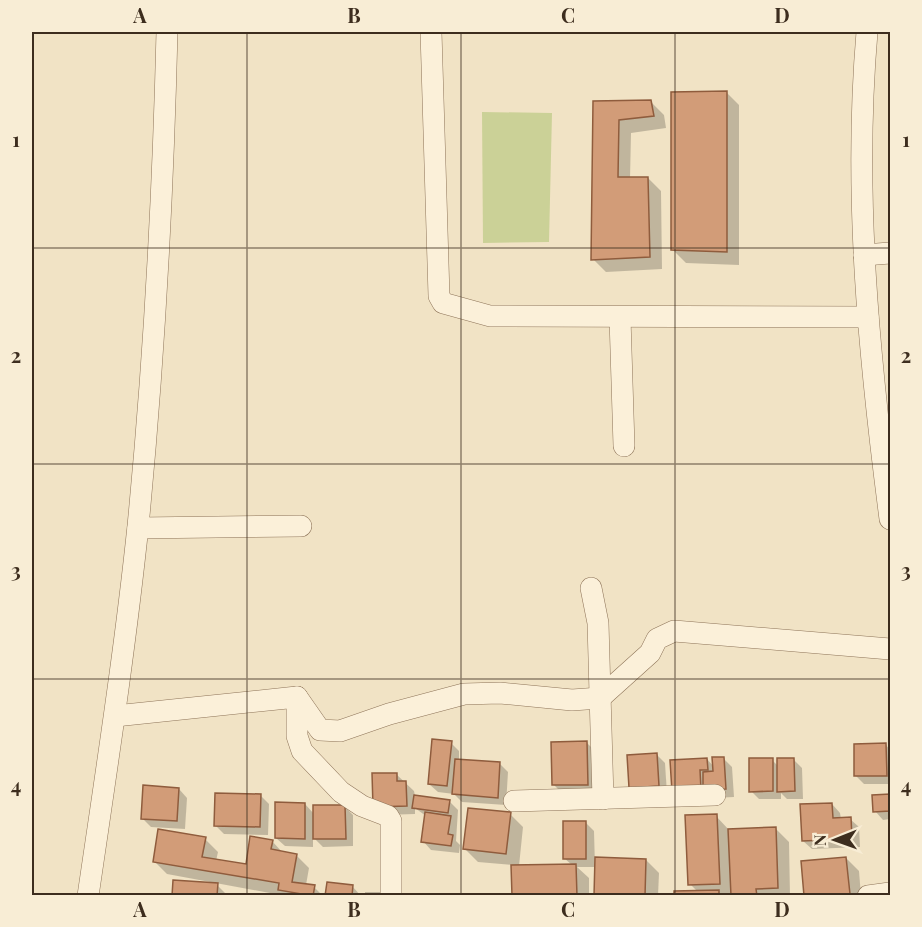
<svg xmlns="http://www.w3.org/2000/svg" width="922" height="927" font-family="'Playfair Display',serif">
	<rect width="100%" height="100%" fill="#f1e3c5"/>
	<path fill="#cbd197" d="M482,112L552,113L549,242L483,243Z"/>
	<g fill="#0003">
		<path d="M726,92L739,105V265L686,263L673,250Z"/>
		<path d="M595,102H651L664,115L666,128L631,133L630,179L648,178L661,191L662,269L606,272L593,259Z"/>
		<path d="M451,743L459,751V761L500,764L508,772L506,805L462,802L454,794L438,792L429,784Z"/>
		<path d="M587,743L595,751V793H562L553,784Z"/>
		<path d="M886,745L890,750V784H864L856,776Z"/>
		<path d="M657,755L665,763L667,794L639,795Z"/>
		<path d="M723,758L732,767L734,797L713,798L674,791L707,759L714,767Z"/>
		<path d="M793,759L802,768L803,799H787L781,793V799H759L751,791L772,760L778,766Z"/>
		<path d="M396,774L414,791L415,796L450,802L458,810L456,841L460,845L459,853L431,850L423,841L426,816L415,808V814L383,815Z"/>
		<path d="M179,789L187,798L185,829L151,827L142,818Z"/>
		<path d="M260,795L269,804L268,835L224,834L215,825Z"/>
		<path d="M890,795V819L883,820L875,811L874,797Z"/>
		<path d="M305,804L314,814L344,806L353,815V846L323,847L313,837V847L285,846L276,838Z"/>
		<path d="M832,804L840,813L841,819H850L859,827L860,847L812,849L803,841Z"/>
		<path d="M510,814L523,827L519,866L572,865L564,858L586,823L594,831L595,867H577L589,878V896H513V865L478,862L465,849Z"/>
		<path d="M716,816L729,830L776,829L789,842L790,896H676L698,892L690,884Z"/>
		<path d="M205,839L218,852L216,861L247,866L272,841L283,853L296,855L309,868L306,885L314,887L323,896H286L167,874L154,861Z"/>
		<path d="M846,858L859,871L861,896H806Z"/>
		<path d="M646,860L659,873L658,896H595Z"/>
		<path d="M217,885L228,896H173Z"/>
		<path d="M352,886L361,896H327Z"/>
		<path d="M365,892H382L385,896H365Z"/>
	</g>
	<g fill="#d29c78" stroke="#8f5c3d" stroke-width="1.5">
		<path d="M727,91V252L671,250V92Z"/>
		<path d="M651,100L654,116L619,120L618,177H648L650,257L591,260L593,101Z"/>
		<path d="M432,739L452,741L447,786L428,784Z"/>
		<path d="M587,741L588,785H552L551,742Z"/>
		<path d="M886,743L887,776H854V744Z"/>
		<path d="M657,753L659,786L629,788L627,755Z"/>
		<path d="M712,757H724L726,789L703,790V772L713,771Z"/>
		<path d="M707,758L708,770H700L701,790L672,792L670,760Z"/>
		<path d="M749,758H773V791L749,792Z"/>
		<path d="M777,758H794L795,791L777,792Z"/>
		<path d="M455,759L500,762L498,798L452,794Z"/>
		<path d="M372,773H397V781H406L407,806L373,807Z"/>
		<path d="M143,785L179,788L177,821L141,819Z"/>
		<path d="M215,793L261,794L260,827L214,826Z"/>
		<path d="M890,794V811L873,812L872,795Z"/>
		<path d="M414,795L450,800L448,813L412,808Z"/>
		<path d="M275,802L305,803V839L275,838Z"/>
		<path d="M832,803L833,818L851,817L852,839L802,841L800,804Z"/>
		<path d="M313,805H345L346,839H313Z"/>
		<path d="M468,808L511,812L506,854L463,849Z"/>
		<path d="M425,812L451,816L448,834L453,835L451,846L421,842Z"/>
		<path d="M717,814L720,884L688,885L685,815Z"/>
		<rect x="563" y="821" width="23" height="38"/>
		<path d="M776,827L778,888L756,889L757,896H731L728,829Z"/>
		<path d="M158,829L206,837L202,857L246,864L250,836L273,840L271,849L297,854L292,882L315,885L313,896L278,890L279,883L153,862Z"/>
		<path d="M595,857L646,859L645,896H594Z"/>
		<path d="M846,857L850,894L804,896L801,861Z"/>
		<path d="M576,864L577,896H512L511,865Z"/>
		<path d="M173,880L218,883L217,896H172Z"/>
		<path d="M327,882L353,885L352,896H325Z"/>
		<path d="M719,890V896H674V891Z"/>
	</g>
	<g fill="none" stroke-linecap="round" stroke-linejoin="round">
		<defs>
			<g id="minor">
				<path d="M431,32L439,296L443,303L490,316L868,317"/>
				<path d="M867,32C853,194 869,358 890,519"/>
				<path d="M864,255L890,253"/>
				<path d="M620,318L624,446"/>
				<path d="M138,528L301,526"/>
				<path d="M591,588L598,623L603,799"/>
				<path d="M297,697V736L302,751L341,792L362,806L388,816L391,821V896"/>
				<path d="M115,716L297,697L320,730L340,731L389,714L464,694L500,693L572,700L600,698L650,653L657,639L674,631L890,649"/>
				<path d="M514,801L715,795"/>
				<path d="M88,896C106,773 125,650 138,526C154,362 163,196 167,32"/>
				<path d="M868,896L890,893"/>
			</g>
		</defs>
		<use href="#minor" stroke="#8e7459" stroke-width="22"/>
		<use href="#minor" stroke="#fbf0d9" stroke-width="21"/>
	</g>
	<path fill="none" stroke="#3d2d1e" stroke-width="1.5" stroke-opacity="0.55" d="M247,32V896M461,32V896M675,32V896M32,248H890M32,464H890M32,679H890"/>
	<rect width="922" height="927" fill="none" stroke="#f8edd5" stroke-width="66"/>
	<g transform="translate(835 840) rotate(269)" stroke="#f8edd5" stroke-width="4.5" paint-order="stroke">
	<path d="M0-4.5L10 22L0 15L-10 22Z" fill="#3d2d1e"/>
	<text y="-9" font-size="16" font-weight="bold" text-anchor="middle" fill="#3d2d1e">N</text>
	</g>
	<rect x="33" y="33" width="856" height="861" fill="none" stroke="#3d2d1e" stroke-width="2"/>
	<g font-size="20" text-anchor="middle" font-weight="bold" fill="#3d2d1e">
		<text x="140" y="23">A</text>
		<text x="354" y="23">B</text>
		<text x="568" y="23">C</text>
		<text x="782" y="23">D</text>
		<text x="16" y="147">1</text>
		<text x="906" y="147">1</text>
		<text x="16" y="363">2</text>
		<text x="906" y="363">2</text>
		<text x="16" y="578">3</text>
		<text x="906" y="578">3</text>
		<text x="16" y="793">4</text>
		<text x="906" y="793">4</text>
		<text x="140" y="917">A</text>
		<text x="354" y="917">B</text>
		<text x="568" y="917">C</text>
		<text x="782" y="917">D</text>
	</g>
</svg>
